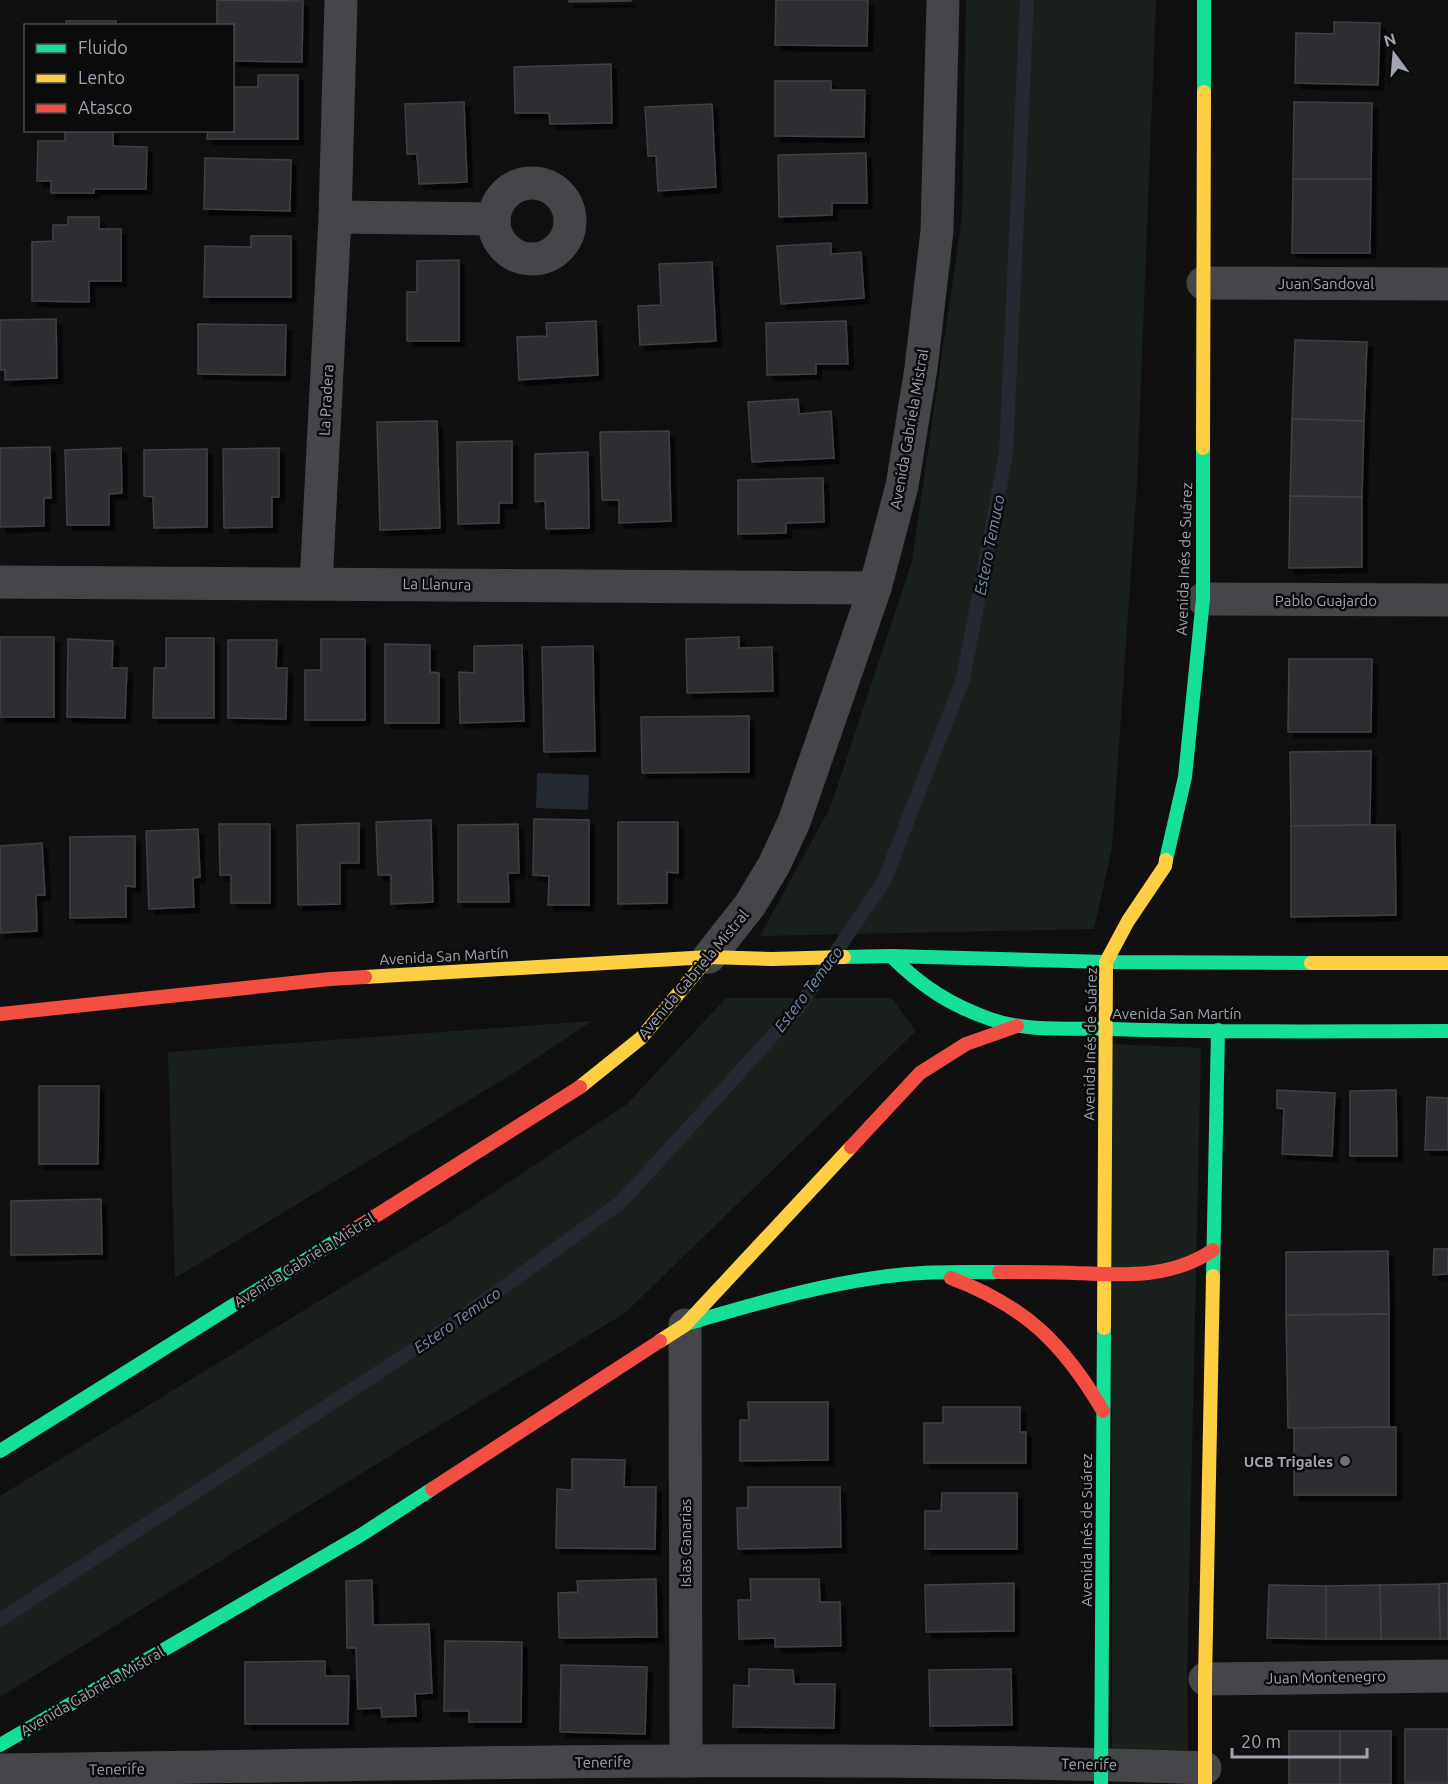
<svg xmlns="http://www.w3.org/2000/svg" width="1448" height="1784" font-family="Ubuntu,sans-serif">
	<defs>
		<filter id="shadow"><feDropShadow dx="5.5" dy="5.5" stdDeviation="0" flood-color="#0009"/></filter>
	</defs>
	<rect width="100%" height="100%" fill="#101011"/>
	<g fill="#1a211c">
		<path d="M966,0H1156L1137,484L1112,848L1094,929L760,936L831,806L912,561L962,217Z"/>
		<path d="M726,998H891L916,1031L625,1313L409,1444L0,1697V1496L447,1223L627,1104Z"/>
		<path d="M592,1021L509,1076L175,1278L168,1052Z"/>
		<path d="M1112,1044L1201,1048L1187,1678L1188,1750L1112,1748Z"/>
	</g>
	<path fill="#252a32" d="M537,773L589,775L588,810L536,808Z"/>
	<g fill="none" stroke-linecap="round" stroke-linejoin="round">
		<path stroke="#252a32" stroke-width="14" d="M0,1620L454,1323L621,1202L798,1008L884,881L963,679L1006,453L1027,0"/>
	</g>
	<g fill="#2e2e30" stroke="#404044" stroke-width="1.5" filter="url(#shadow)">
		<path d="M217,0L303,1L302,62L232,61V26H217Z"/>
		<path d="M569,0H631V1L569,2Z"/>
		<path d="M776,0H868L867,46L775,45Z"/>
		<rect x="66" y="21" width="50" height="5"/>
		<path d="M1334,22L1380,23L1378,85L1295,83L1296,33L1334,34Z"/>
		<path d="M611,64L612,123L550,124L549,113H515L514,67Z"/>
		<path d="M258,75H298V139H207L208,130H232V87H258Z"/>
		<path d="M775,81H831V90H865L864,137L775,136Z"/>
		<path d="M464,102L467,182L419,184L417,154H407L405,104Z"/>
		<path d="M1294,102L1372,103L1371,179H1293Z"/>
		<path d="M712,104L716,187L658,191L656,156H648L645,107Z"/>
		<path d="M65,130H113V146L147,147L146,189H94V193H51V181H37L38,141H65Z"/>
		<path d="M866,153L867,203H832V215L779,217L778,155Z"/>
		<path d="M205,158L291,160L290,211L204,209Z"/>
		<path d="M1293,179H1371L1370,253H1292Z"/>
		<path d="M68,217H99V229H121V281H89V302L32,301V242L53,241V225H68Z"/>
		<path d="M251,236H291V297H204L205,246L251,247Z"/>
		<path d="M831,243V254L861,252L864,298L781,304L777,246Z"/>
		<path d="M459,260V341H407V292H417V261Z"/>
		<path d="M712,262L716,341L640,345L638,306L661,305L659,264Z"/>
		<path d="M56,319L57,378L5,380V370H0V320Z"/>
		<path d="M596,321L598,375L519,380L517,337L547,336L546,323Z"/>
		<path d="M846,321L848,364H816V374L767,375L766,323Z"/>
		<path d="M198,324L286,325L285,375L198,374Z"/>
		<path d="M1295,340L1367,342L1364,421L1292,419Z"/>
		<path d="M798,399L799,414L831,411L834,458L752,462L748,402Z"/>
		<path d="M1292,419L1364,421L1362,497L1290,496Z"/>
		<path d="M437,421L440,528L380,530L377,422Z"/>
		<path d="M669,431L671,521L619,523V500H602L600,432Z"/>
		<path d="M512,441V503H499V523L458,524L457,442Z"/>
		<path d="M50,447L51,498H44V526L0,527V448Z"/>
		<path d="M121,448L122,493L109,494V525H67L65,450Z"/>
		<path d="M279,448V497H272V527L224,528L223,449Z"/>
		<path d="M207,449V527L154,528L153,497L144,496V450Z"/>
		<path d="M588,452L589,528L546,529L545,501L535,502V454Z"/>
		<path d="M823,478L824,522L786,523V533L738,534V480Z"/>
		<path d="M1290,496L1362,497V567L1289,568Z"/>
		<rect x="0" y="637" width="54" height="80"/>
		<path d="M739,637V648L772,647L773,691L687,693L686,639Z"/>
		<path d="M166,638H214V718H153L154,668H166Z"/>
		<path d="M68,639L113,641L112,668H127L125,718L67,717Z"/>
		<path d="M321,639H365V720H305V670H321Z"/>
		<path d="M228,640H277L276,668H287L286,719L228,718Z"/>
		<path d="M385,644L430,645V672L439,673V723H385Z"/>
		<path d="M522,645L524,721L460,723L459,672L474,673V646Z"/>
		<path d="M593,646L595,751L544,752L542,647Z"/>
		<path d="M1289,659H1372L1371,732H1288Z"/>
		<path d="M749,716V772L642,773L641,717Z"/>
		<path d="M1371,751L1370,825L1291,826L1290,752Z"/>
		<path d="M534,819L589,820V905H548L549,876L533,875Z"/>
		<path d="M431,820L433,902L391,904V875H378L376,822Z"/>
		<path d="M618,822H678V873L667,872V903L618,904Z"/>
		<path d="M359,823V863H340V904L298,905L297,825Z"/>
		<path d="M219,824H270V903H231V875H220Z"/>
		<path d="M518,824L519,873H508L509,902H458V825Z"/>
		<path d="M1370,825H1395L1396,915L1291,917V826Z"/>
		<path d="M198,829L200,877L193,878L194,907L149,909L146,831Z"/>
		<path d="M135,836V887L126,886V917L70,918V837Z"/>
		<path d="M42,843L45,895H36L37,931L0,933V846Z"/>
		<path d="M39,1086H99L98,1164H39Z"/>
		<path d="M1277,1090L1335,1093L1332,1156L1282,1154L1284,1109L1277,1108Z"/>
		<path d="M1396,1090L1397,1156H1350V1091Z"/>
		<path d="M1427,1097L1448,1098V1150H1425Z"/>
		<path d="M101,1199L102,1254L11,1255V1201Z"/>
		<path d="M1434,1249H1448V1274L1433,1275Z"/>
		<path d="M1388,1251L1389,1314L1286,1315V1252Z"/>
		<path d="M1389,1314V1427L1288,1428L1286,1315Z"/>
		<path d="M748,1402H828V1460L740,1461V1420H749Z"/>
		<path d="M943,1407H1020V1432H1026V1463H924V1423H943Z"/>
		<path d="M1396,1427V1495H1294V1428Z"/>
		<path d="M572,1459L625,1460L624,1487H656L655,1549L556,1548L557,1489L572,1490Z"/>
		<path d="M748,1487H840L841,1547L738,1549L737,1508H748Z"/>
		<path d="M942,1493H1017V1549H925V1511H941Z"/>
		<path d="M656,1579L657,1637L559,1638L558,1593L578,1592L577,1581Z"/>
		<path d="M750,1579H819L820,1602H840L841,1646L775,1647V1638L739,1639L738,1600H751Z"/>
		<path d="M372,1580L373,1625L429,1624L432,1693L415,1694L416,1716L382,1717L381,1708L358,1709L356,1648H347L346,1581Z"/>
		<path d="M1014,1583V1631L926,1632L925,1585Z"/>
		<path d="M1448,1583V1639H1440L1439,1584Z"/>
		<path d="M1439,1584L1440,1639H1381L1380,1585Z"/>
		<path d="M1269,1585L1326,1586V1639L1267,1638Z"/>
		<path d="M1380,1585L1381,1639H1326V1586Z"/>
		<path d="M445,1641L522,1642L521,1722H469V1711H444Z"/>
		<path d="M325,1661V1676H349L348,1724H245V1662Z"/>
		<path d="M561,1665L647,1667L645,1734L560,1732Z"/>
		<path d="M749,1669L793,1670L794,1684H835L834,1728L733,1727L734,1685L749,1686Z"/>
		<path d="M1011,1669L1012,1725L930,1726L929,1670Z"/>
		<rect x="1405" y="1729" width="43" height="54"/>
		<rect x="1289" y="1731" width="51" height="53"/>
		<rect x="1340" y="1731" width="51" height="53"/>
	</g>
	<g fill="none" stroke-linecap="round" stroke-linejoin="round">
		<g stroke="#454649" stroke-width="33">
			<circle cx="532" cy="221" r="38"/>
			<path d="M335,217L494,219"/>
			<path d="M1203,283L1448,284"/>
			<path d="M0,582L875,588"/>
			<path d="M316,583L335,217L341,0"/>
			<path d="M1203,599L1448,600"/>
			<path d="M709,957L750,905L774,865L794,822L875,588L902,486L921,368L937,231L943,0"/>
			<path d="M685,1325L686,1761"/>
			<path d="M1205,1679L1448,1676"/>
			<path d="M0,1770C401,1765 804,1753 1205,1768"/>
		</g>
		<g stroke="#16e098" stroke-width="14">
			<path d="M1204,92V0"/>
			<path d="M1166,860L1185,777L1203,599V448"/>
			<path d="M891,956C921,986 950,1005 990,1019C1027,1032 1072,1028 1111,1029C1223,1033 1336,1031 1448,1031"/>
			<path d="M844,957L891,956L1106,962L1311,963"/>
			<path d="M1213,1276L1218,1030"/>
			<path d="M686,1324C758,1303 831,1281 907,1274C937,1271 968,1272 999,1272"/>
			<path d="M0,1451L347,1234"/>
			<path d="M0,1745L361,1535L432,1489"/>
			<path d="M1101,1784L1104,1328"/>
		</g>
		<g stroke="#ffcf43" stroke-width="14">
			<path d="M1203,448L1204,92"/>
			<path d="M1311,963H1448"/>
			<path d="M365,977L709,957L772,959L844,957"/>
			<path d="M580,1087L641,1038L709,957"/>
			<path d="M1104,1328L1106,962L1128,921L1165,866L1166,860"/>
			<path d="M660,1341L685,1325L851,1147"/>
			<path d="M1205,1784V1679L1213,1276"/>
		</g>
		<g stroke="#f24e42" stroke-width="14">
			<path d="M0,1014L330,979L365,977"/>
			<path d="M851,1147L920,1073L966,1044L1017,1026"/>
			<path d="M347,1234L580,1087"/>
			<path d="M999,1272C1024,1272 1049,1272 1074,1273C1122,1275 1171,1279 1213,1250"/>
			<path d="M951,1278C1025,1306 1063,1343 1103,1411"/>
			<path d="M432,1489L660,1341"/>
		</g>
	</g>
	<circle fill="#6e717a" stroke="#0b0b0c" stroke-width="2" cx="1345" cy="1461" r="6"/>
	<g text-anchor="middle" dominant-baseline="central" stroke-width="5" stroke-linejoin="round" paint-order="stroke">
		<g font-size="15" fill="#a1a5b2" stroke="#0b0b0c">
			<text x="1326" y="283">Juan Sandoval</text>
			<text transform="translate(326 400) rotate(-87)">La Pradera</text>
			<text transform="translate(909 429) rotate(-80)">Avenida Gabriela Mistral</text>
			<text transform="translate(1184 559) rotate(-88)">Avenida Inés de Suárez</text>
			<text transform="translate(437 584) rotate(1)">La Llanura</text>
			<text x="1326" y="600">Pablo Guajardo</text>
			<text transform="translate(444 956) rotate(-3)">Avenida San Martín</text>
			<text transform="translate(693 974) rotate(-50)">Avenida Gabriela Mistral</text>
			<text x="1177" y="1013">Avenida San Martín</text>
			<text transform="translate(1090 1044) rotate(-89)">Avenida Inés de Suárez</text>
			<text transform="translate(304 1260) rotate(-32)">Avenida Gabriela Mistral</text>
			<text transform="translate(1086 1530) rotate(-90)">Avenida Inés de Suárez</text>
			<text transform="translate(685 1543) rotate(-90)">Islas Canarias</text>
			<text transform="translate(1326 1677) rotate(-1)">Juan Montenegro</text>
			<text transform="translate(92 1691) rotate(-30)">Avenida Gabriela Mistral</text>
			<text transform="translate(603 1762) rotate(-1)">Tenerife</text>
			<text transform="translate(1089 1764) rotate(1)">Tenerife</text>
			<text transform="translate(117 1769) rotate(-1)">Tenerife</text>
		</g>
		<g font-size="15" font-weight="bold" fill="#a1a5b2" stroke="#0b0b0c" text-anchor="end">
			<text x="1333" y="1461">UCB Trigales</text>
		</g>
		<g font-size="16" font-style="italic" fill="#788fae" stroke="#0b0b0c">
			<text transform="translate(989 545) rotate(-79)">Estero Temuco</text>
			<text transform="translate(808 989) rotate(-53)">Estero Temuco</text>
			<text transform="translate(457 1320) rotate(-35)">Estero Temuco</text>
		</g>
	</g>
	<rect x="24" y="24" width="210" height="108" fill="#0b0b0c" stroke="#47494e" stroke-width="1.5"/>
	<rect x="36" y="44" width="30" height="9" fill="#16e098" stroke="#47494e" stroke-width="1.5"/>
	<text x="78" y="54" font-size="18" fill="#a1a5b2">Fluido</text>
	<rect x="36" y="74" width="30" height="9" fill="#ffcf43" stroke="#47494e" stroke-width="1.5"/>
	<text x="78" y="84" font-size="18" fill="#a1a5b2">Lento</text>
	<rect x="36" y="104" width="30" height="9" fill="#f24e42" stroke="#47494e" stroke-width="1.5"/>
	<text x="78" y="114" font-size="18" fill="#a1a5b2">Atasco</text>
	<g transform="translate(1394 54) rotate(344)" stroke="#0b0b0c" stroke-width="4.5" paint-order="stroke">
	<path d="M0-4.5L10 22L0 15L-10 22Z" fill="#a1a5b2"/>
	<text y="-9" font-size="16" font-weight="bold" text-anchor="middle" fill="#a1a5b2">N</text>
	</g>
	<path d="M1232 1748v9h135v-9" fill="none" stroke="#a1a5b2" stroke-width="3"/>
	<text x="1241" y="1748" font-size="18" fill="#a1a5b2" stroke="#0b0b0c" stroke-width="4.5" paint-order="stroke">20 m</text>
</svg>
